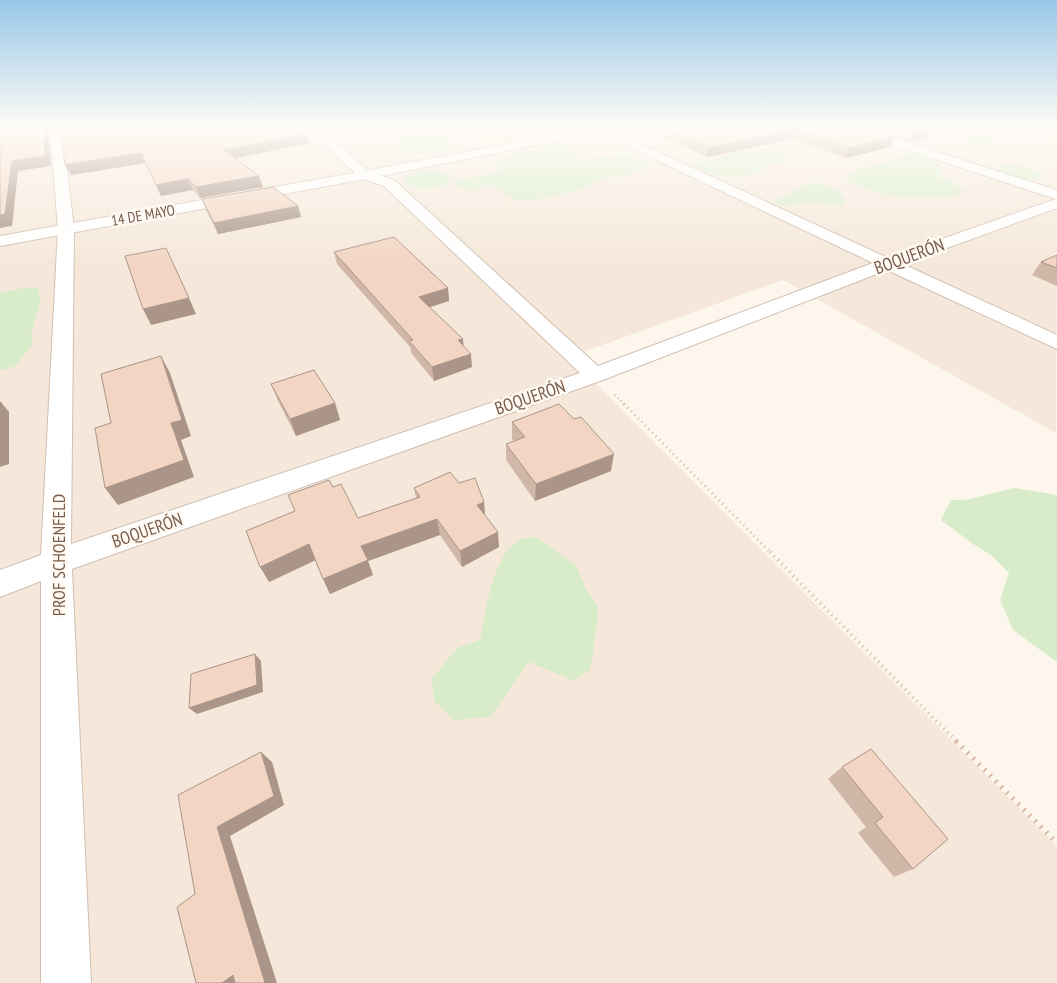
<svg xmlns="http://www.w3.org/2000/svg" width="1057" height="983" font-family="'PT Sans Narrow',sans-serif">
	<rect width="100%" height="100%" fill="#fdf6ec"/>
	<path fill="#f5e8da" d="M0,128H1057L1056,433L783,280L569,357L1057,846V983H0Z"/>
	<g fill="#d8ecc9">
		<path d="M357,128H442L438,131L451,143L449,147L450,150C438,156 400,156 391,145L401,138L400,137Z"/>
		<path d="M463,128H537L540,133C519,146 483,143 461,134V130Z"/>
		<path d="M1013,128H1057V141Z"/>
		<path d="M980,135L989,136L997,141C985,149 974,148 961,144L963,139Z"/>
		<path d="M552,145H564L576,150V155L583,160L599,156L632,155L648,164C638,175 615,177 601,178C586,191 536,203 516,199C507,197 498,188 489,184L474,191L457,187L455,181C470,175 487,178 501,171V166L496,162L499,158Z"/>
		<path d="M749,147C761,148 778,148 786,159C779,165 771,163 763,167C760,169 758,172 754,174C738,179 704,177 693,164L715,159Z"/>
		<path d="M901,155C915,155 934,156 944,168L937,176L950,181L965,192C947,201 947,195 931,197C902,201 872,193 847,180L848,174H854L855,170L885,163Z"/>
		<path d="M1001,164L1022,166L1043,174L1042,178L1025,180L996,171V169Z"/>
		<path d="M437,170L454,176C450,179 450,182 445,185C434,191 415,189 404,184L405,179L414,172Z"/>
		<path d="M817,183C830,185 839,189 845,202C833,209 822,203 810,202C795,201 791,211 774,202L806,184Z"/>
		<path d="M23,288H38L41,299L31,334L33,343L16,366L0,371V293Z"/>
		<path d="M1015,488L1057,495V662L1013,630L1000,600L1009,573L991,555L973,544L941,520L951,500H965Z"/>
		<path d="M537,537L576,566L586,589L597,605L598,619L590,670L574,681L529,662L490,717L455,720L434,701L432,679L457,648L480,640C485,613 493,552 521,539C525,538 532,538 537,537Z"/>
	</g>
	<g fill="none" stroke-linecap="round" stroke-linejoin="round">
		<defs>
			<path id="minor" d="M50,128H62L74,229L71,544L580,373L384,186L360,178L308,128H320L370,172L394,180L598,366L873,263L593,130L591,128H606L888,258L1056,199L846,130L844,128H861L1057,190V208L903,264L1057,335V349L887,270L603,380L72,569L91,983H41V581L0,597V570L41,555L58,229Z"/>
			<path id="tertiary" d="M592,128H615L609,131L365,179L0,246V236L365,171Z"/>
		</defs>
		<use href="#minor" stroke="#d1beb0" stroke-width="2"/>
		<use href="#tertiary" stroke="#d1beb0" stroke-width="2"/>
		<path stroke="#d9b8a5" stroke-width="2.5" stroke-dasharray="1 3" stroke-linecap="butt" d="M615,395L625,405"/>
		<path stroke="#d9b8a5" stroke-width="3" stroke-dasharray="1 4" stroke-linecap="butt" d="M624,404L771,553"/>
		<path stroke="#d9b8a5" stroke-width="4" stroke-dasharray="1 4.5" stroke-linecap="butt" d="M770,552L957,742"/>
		<path stroke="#d9b8a5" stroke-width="5" stroke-dasharray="2 6" stroke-linecap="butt" d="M956,741L1057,843"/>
		<use href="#minor" fill="#fff" fill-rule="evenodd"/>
		<use href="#tertiary" fill="#fff" fill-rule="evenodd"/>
	</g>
	<g fill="#d1b7a8">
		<path d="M644,128H865L894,137L890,147L846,158L792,139L707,157Z"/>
		<path d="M867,128H932L928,137L910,142Z"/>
		<path d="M309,143L235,158L263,187L200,198L193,190L161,196L146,163L71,175L65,165Z"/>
		<path d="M202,199L298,206L301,217L218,234L206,210Z"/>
		<path d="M334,252L448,288L449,301L429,307L463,346L472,367L434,381L412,354L410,347L337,264Z"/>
		<path d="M1057,255V286L1032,275L1041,262Z"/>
		<path d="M271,384L335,403L340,420L296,436L278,401Z"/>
		<path d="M512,422L611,471L535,501L506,460V444L514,441L512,439Z"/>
		<path d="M459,483L484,502L485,515L499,547L462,567L440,535L368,561L373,575L330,594L315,560L269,582L295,511L358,518L416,498L414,488Z"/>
		<path d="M871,749L913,869L894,877L858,833L866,827L828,779L842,767Z"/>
	</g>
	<g fill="#aa9588">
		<path d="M44,128H48L51,166L18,171L12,226L0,228V215L12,161Z"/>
		<path d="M932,128L928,137L910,142L914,132Z"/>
		<path d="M795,129L792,139L707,157L709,148Z"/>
		<path d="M306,134L309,143L227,160L224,150Z"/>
		<path d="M894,137L890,147L846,158L849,148Z"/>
		<path d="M141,153L146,163L71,175L65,165Z"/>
		<path d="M259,176L263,187L200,198L196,187Z"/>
		<path d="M188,179L193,190L161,196L156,185Z"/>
		<path d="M298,206L301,217L218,234L214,223Z"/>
		<path d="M448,288L449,301L421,310L419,297Z"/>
		<path d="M189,298L196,314L151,325L143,309Z"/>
		<path d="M463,339L464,352L458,340Z"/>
		<path d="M471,354L472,367L434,381L432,367Z"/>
		<path d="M161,356L170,373L191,436L181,440L194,477L118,505L105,488L171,423Z"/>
		<path d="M0,401L9,412V464L0,467Z"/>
		<path d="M335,403L340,420L296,436L290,419Z"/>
		<path d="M614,454L611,471L535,501L536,484Z"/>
		<path d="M484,502L485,518L477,505Z"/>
		<path d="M437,519L440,535L368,561L373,575L330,594L323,579L361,546Z"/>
		<path d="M498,532L499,547L462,567L460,551Z"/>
		<path d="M309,544L316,560L269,582L260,567Z"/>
		<path d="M255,654L261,661L263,692L197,714L189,708Z"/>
		<path d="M261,752L272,762L284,805L230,836L277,983H265L217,827Z"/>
		<path d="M233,975L240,983H222Z"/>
	</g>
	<g fill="#f3d5c3" stroke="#aa9588">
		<path d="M0,128H44L45,156L12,161L5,214L0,215Z"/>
		<path d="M60,128H300L306,134L224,150L259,176L196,187L188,179L156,185L141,153L65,165Z"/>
		<path d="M665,128H865L894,137L849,148L795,129L709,148Z"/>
		<path d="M900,128H932L914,132Z"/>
		<path d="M273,187L298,206L214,223L202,199Z"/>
		<path d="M394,237L448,288L419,297L463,339L458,340L471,354L432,367L409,341L413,340L334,252Z"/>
		<path d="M166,248L189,298L143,309L125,256Z"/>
		<path d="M1057,255V268L1041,262Z"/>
		<path d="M161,356L182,420L171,423L184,460L105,488L95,428L111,423L101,374Z"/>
		<path d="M314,370L335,403L290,419L271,384Z"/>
		<path d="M559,404L574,419L581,417L614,454L536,484L506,444L525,437L512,422Z"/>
		<path d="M450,472L459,483L475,478L484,502L477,505L498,532L460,551L437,519L361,546L368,560L323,579L309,544L260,567L246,531L295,511L288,495L329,480L333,487L341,484L358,518L420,497L414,488Z"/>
		<path d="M255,654L257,685L189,708L191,674Z"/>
		<path d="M871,749L948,839L913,869L875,823L883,817L842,767Z"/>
		<path d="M261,752L274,796L217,827L265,983H235L233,975L222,983H196L177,907L195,894L178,795Z"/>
	</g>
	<linearGradient id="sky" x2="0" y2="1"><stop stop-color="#97c7e8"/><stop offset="0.48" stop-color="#fefbf6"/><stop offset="1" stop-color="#fefbf6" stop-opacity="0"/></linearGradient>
	<rect width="1057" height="265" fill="url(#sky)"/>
	<g text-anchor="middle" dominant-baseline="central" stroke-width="5" stroke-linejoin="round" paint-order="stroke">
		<g font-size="15" fill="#7a5c4d" stroke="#fffaf3">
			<text transform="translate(143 215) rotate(-10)">14 DE MAYO</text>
		</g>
		<g font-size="18" fill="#7a5c4d" stroke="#fffaf3">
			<text transform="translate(909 256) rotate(-20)">BOQUERÓN</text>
			<text transform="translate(530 397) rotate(-19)">BOQUERÓN</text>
			<text transform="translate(147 530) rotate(-19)">BOQUERÓN</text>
			<text transform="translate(58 555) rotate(-90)">PROF SCHOENFELD</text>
		</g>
	</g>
</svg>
